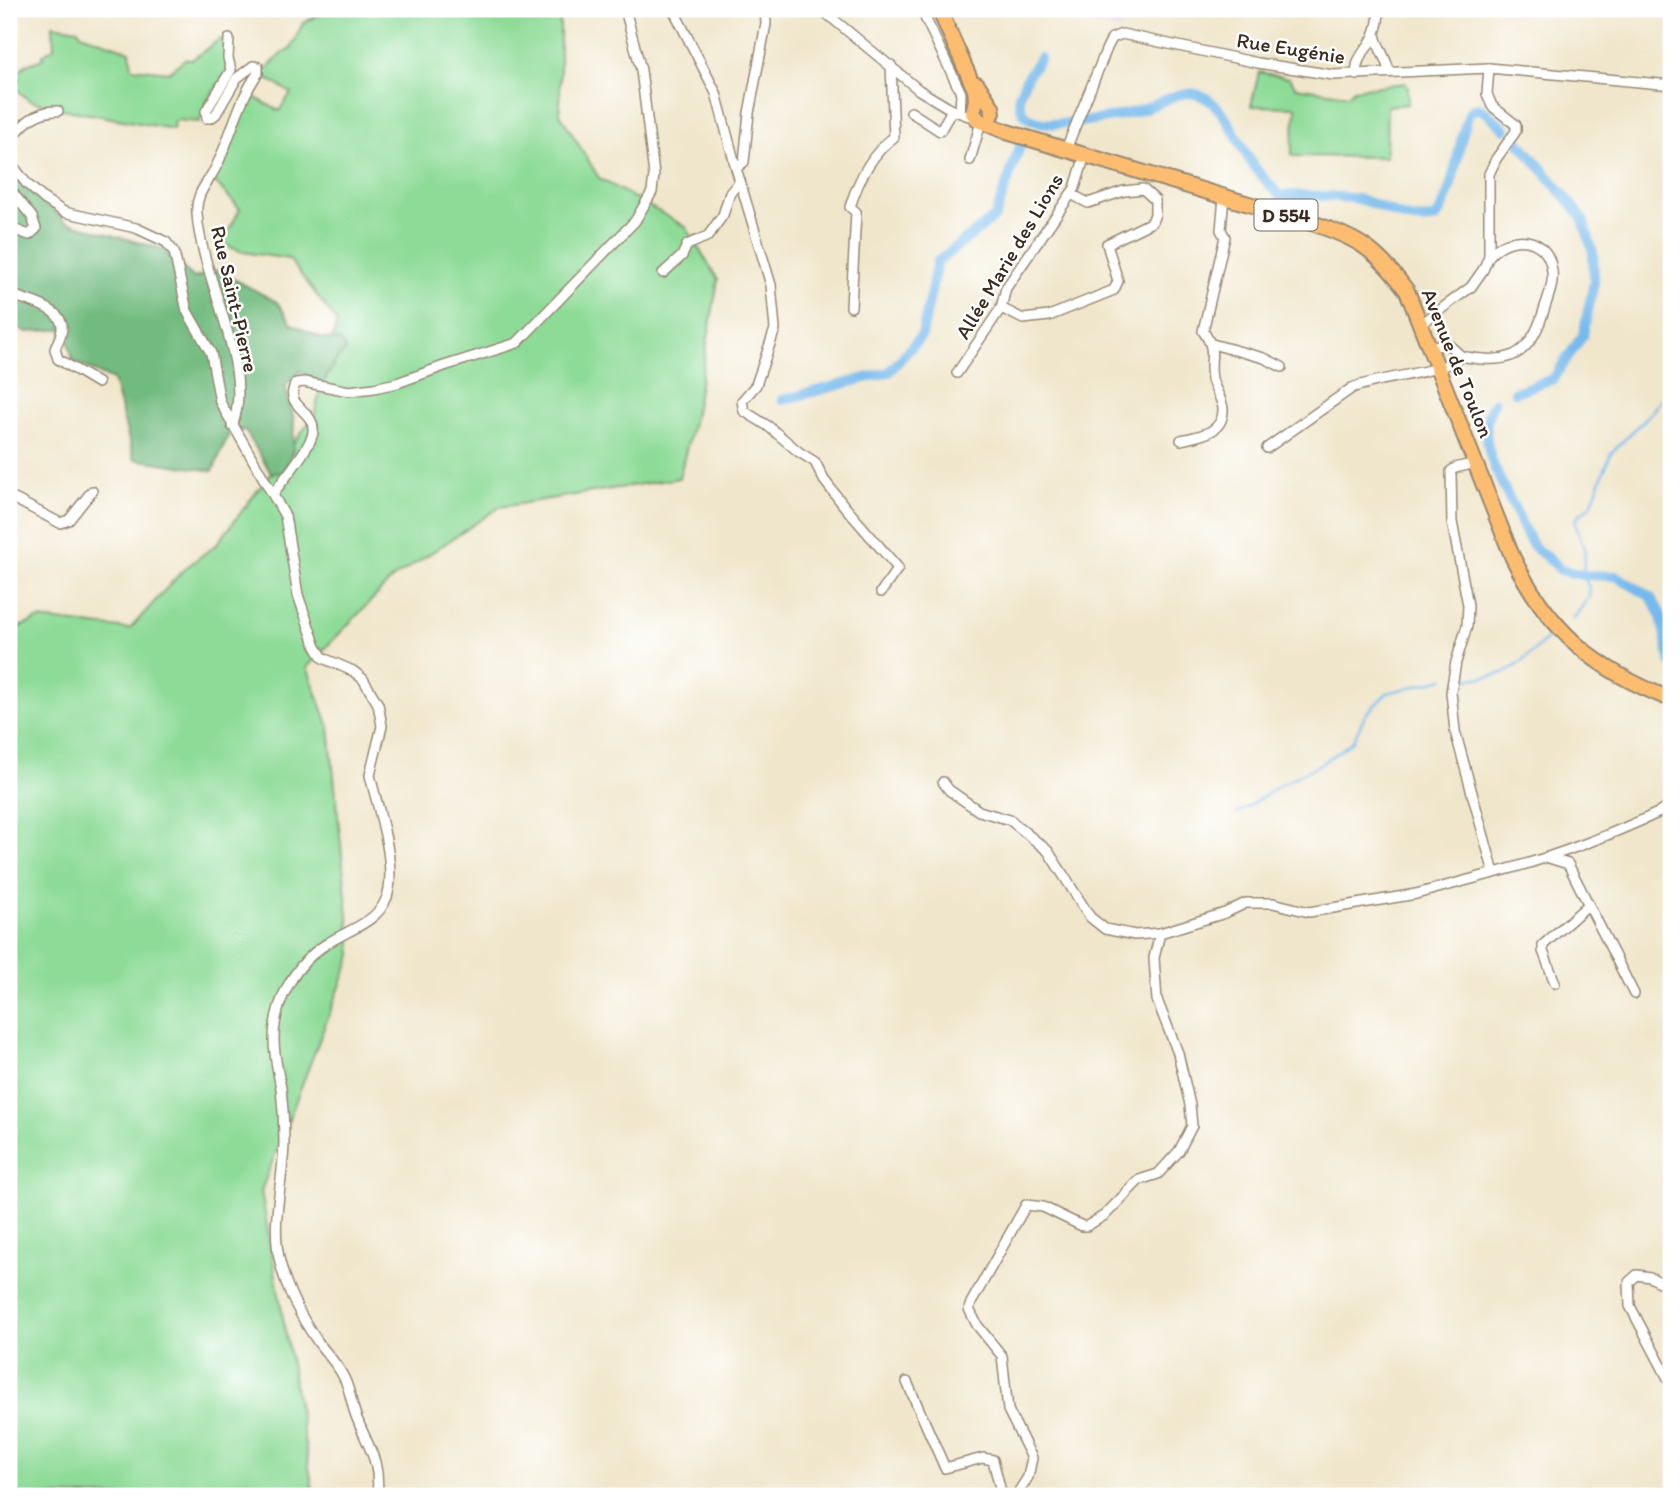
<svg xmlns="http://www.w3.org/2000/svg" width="1680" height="1505" font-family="Itim,sans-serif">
	<rect width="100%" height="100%" fill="#fff"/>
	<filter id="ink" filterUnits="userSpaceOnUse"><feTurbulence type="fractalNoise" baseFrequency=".0143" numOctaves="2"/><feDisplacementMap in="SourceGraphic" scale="14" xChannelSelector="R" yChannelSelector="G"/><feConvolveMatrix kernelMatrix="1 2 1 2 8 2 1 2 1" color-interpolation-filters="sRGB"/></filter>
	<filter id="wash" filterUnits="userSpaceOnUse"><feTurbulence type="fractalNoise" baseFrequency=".00686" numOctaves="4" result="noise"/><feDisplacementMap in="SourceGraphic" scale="28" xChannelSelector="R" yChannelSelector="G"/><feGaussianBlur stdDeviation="1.57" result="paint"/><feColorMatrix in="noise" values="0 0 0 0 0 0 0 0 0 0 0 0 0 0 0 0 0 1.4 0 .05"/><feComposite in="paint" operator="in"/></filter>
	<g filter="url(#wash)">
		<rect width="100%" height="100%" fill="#f0e6cb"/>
		<path fill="#e9d2ed" d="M1081,9H1133L1126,26L1117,30L1085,22Z"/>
		<g fill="#8edb98" stroke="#64825b" stroke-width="2">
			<path d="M330,9H560V114L599,178L686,227L718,280L694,418L679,478L500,507L392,579L307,667L329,727L352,955L261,1191L314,1496H9V631L39,619L130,629L183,570L217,544L314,416L337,322L289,259L243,252L222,244L240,209L213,180L250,95L279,111L291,93L261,75L281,54L290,50L303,23Z"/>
			<path d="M53,25L78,29L81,34L130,51L132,68L169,72L185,59H193L220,39L227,42L229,69L213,92L199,122L174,120L173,129L56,108L29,100L14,87L12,77L26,65L43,59L42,55L54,48Z"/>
			<path d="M1259,72L1289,78L1296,87L1348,95L1354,89L1405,83L1408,87V104L1387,106L1386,157L1292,156C1291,138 1296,124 1296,107L1251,106Z"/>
		</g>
		<path fill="#72bb80" stroke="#56724f" stroke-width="2" d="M9,169L66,222L162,249L194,278L217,270L277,302L292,324L321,338L341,341L346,350L338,358L322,385L300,371L285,386L294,419L293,450L283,472L271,473L245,430L229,433L213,471L134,459L113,380L73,361L65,329L27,332L9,325Z"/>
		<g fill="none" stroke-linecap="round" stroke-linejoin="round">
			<g stroke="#76b9ec" stroke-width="2.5">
				<path d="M1573,619L1590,596L1589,588L1583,575L1585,551L1575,522L1577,517L1591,505L1611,453L1648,416L1671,388"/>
				<path d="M1459,679C1510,678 1514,669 1550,636"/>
				<path d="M1237,814L1282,784L1322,763L1352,742L1366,714L1387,693L1444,679"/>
			</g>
			<g stroke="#76b9ec" stroke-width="10">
				<path d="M1040,58L1027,77L1019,95C1019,103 1021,113 1029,118C1048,132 1122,116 1144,109C1162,103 1180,88 1200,95C1225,105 1237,141 1251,162C1259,174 1269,184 1279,195C1300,196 1343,195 1362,200C1390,208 1405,225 1436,218C1457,186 1456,146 1470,111L1478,108L1486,112L1505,129"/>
				<path d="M1515,392L1553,379L1583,335L1594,282L1593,252L1583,220L1575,208L1519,142"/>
				<path d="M782,400L889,372L922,335L937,262L995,217L1021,143"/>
				<path d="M1494,403C1472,437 1502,484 1518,515C1522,524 1526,535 1532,544C1539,554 1552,558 1560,570L1583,575L1616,576L1651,597L1660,613L1671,663"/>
			</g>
		</g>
	</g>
	<g filter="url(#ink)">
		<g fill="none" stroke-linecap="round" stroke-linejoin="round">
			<defs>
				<g id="street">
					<path d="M673,9L716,93L736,168"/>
					<path d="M765,9L766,24L749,113L744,162L736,168L771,285L775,329L756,385L742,401L744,411L768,426L799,452L815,462L824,480L845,507L898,568L881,592"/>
					<path d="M821,9L919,90L952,110L975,118"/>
					<path d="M921,9L961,93L960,112"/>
					<path d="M1375,34C1377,48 1387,57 1389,72"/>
					<path d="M229,39L228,58L231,70L206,111L207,118H211L216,114L237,78L253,66L258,67V73C238,101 232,134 217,165C209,182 195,193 197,213C200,276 256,368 232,426"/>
					<path d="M1357,75C1354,56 1370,49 1375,33C1378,25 1379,17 1379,9"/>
					<path d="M9,82L12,81"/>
					<path d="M911,112L940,131L952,110"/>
					<path d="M9,142C22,125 35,110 58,111"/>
					<path d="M1066,149L1107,48L1112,38L1122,34L1258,63L1333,75L1489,68L1671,85"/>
					<path d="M970,160L981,122"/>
					<path d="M9,161L27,184L44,199L64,212L136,228L166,242L174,252L187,311L211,353L220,402L285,516L298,595L316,647L323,658L353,671L363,679L378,704L382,726L370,775C378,810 394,854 389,889C384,921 351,928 328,943C295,963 274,1001 274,1040C274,1056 278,1072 281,1088C283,1105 284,1123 284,1140C284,1183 269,1224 281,1266C288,1293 302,1319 318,1342C326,1353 337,1364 343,1376C350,1388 351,1403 356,1416C368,1447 381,1461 377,1496"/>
					<path d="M9,188L32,217L36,229L29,235L16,230L9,221"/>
					<path d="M663,273L682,256L687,245L708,236L723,215L730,193L740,181"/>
					<path d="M9,294C23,300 63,307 62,328C62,335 57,343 55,349L58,359L98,383"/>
					<path d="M851,307L856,212L850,207C858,181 872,153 894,137L891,65"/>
					<path d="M1001,308L1023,319L1049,316L1114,290L1118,281L1107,244L1152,222L1155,214V200L1143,189L1124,191L1088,203L1071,194"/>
					<path d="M1421,324L1471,287L1483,270L1489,256V174L1496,159L1516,131V125L1492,106L1487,94L1489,68"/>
					<path d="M1212,344L1264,358L1282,367"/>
					<path d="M1430,346L1449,345L1461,356"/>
					<path d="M1461,356C1505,365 1529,359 1543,313C1547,300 1554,285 1552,271C1548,235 1510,232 1489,256"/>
					<path d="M957,373L1001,308L1006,288L1075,188L1085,155"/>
					<path d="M1181,440C1198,436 1222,434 1223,411C1224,401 1214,389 1212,379C1208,357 1218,352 1203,331L1225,237L1221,230L1224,197"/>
					<path d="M1267,448L1352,388C1378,377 1446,373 1461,356"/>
					<path d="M273,494C282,481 312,446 313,432C316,410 282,407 296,383L304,382L349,391L374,388L397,383L444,366L517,343L635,221L652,192L654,175L641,70L625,9"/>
					<path d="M9,496L60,523L69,520L92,491"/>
					<path d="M943,782L949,790L979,811L1010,820L1048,851L1090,917L1105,929L1135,935L1160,933L1225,913L1246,903H1273L1309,912L1416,894L1494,873L1455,731L1451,692L1456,662L1467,626L1468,605L1452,522L1451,471L1455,468L1476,463"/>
					<path d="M1549,858L1568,864L1634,994"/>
					<path d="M1494,873C1552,858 1606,837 1660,812L1671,805"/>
					<path d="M1555,983L1543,951V945L1588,905"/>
					<path d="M1671,1288L1650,1277L1637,1275L1629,1282L1630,1306L1671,1384"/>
					<path d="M907,1382L945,1468L983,1458L993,1460L1001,1492L1006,1496"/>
					<path d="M1016,1496L1028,1477L1032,1458L1008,1410L1002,1356L977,1325L969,1309L971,1303L1026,1205L1043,1207L1082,1226H1087L1105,1215L1139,1180L1158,1174L1179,1151L1192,1126L1190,1105L1178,1053L1157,1000L1154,958L1160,933"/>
				</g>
				<g id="primary">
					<path d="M939,9L975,90L976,100L973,113L978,120L1007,132L1309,222C1358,238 1376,249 1407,291L1512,556C1547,629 1596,671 1671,699"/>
					<path d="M977,84L992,107L993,113"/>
				</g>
			</defs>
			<use href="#street" stroke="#968874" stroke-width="12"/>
			<use href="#primary" stroke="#968874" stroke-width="18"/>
			<use href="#street" stroke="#fff" stroke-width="9"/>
			<use href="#primary" stroke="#fcbd6f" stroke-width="14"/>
		</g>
	</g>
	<g text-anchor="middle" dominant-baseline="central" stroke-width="5" stroke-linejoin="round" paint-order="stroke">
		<rect fill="#fff" stroke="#766a62" stroke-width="2" x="1254.5" y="199.5" width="63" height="31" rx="5"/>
		<g font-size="19" font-weight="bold" fill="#3b2a1e">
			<text x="1286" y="215">D 554</text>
		</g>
		<g font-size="21" fill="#3b2a1e" stroke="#fff">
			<text transform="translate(1291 48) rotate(9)">Rue Eugénie</text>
			<text transform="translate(1009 256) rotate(-59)">Allée Marie des Lions</text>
			<text transform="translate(235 299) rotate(77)">Rue Saint-Pierre</text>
			<text transform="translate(1458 363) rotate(68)">Avenue de Toulon</text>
		</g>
	</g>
	<rect width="1680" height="1505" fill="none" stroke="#fff" stroke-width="35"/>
</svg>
